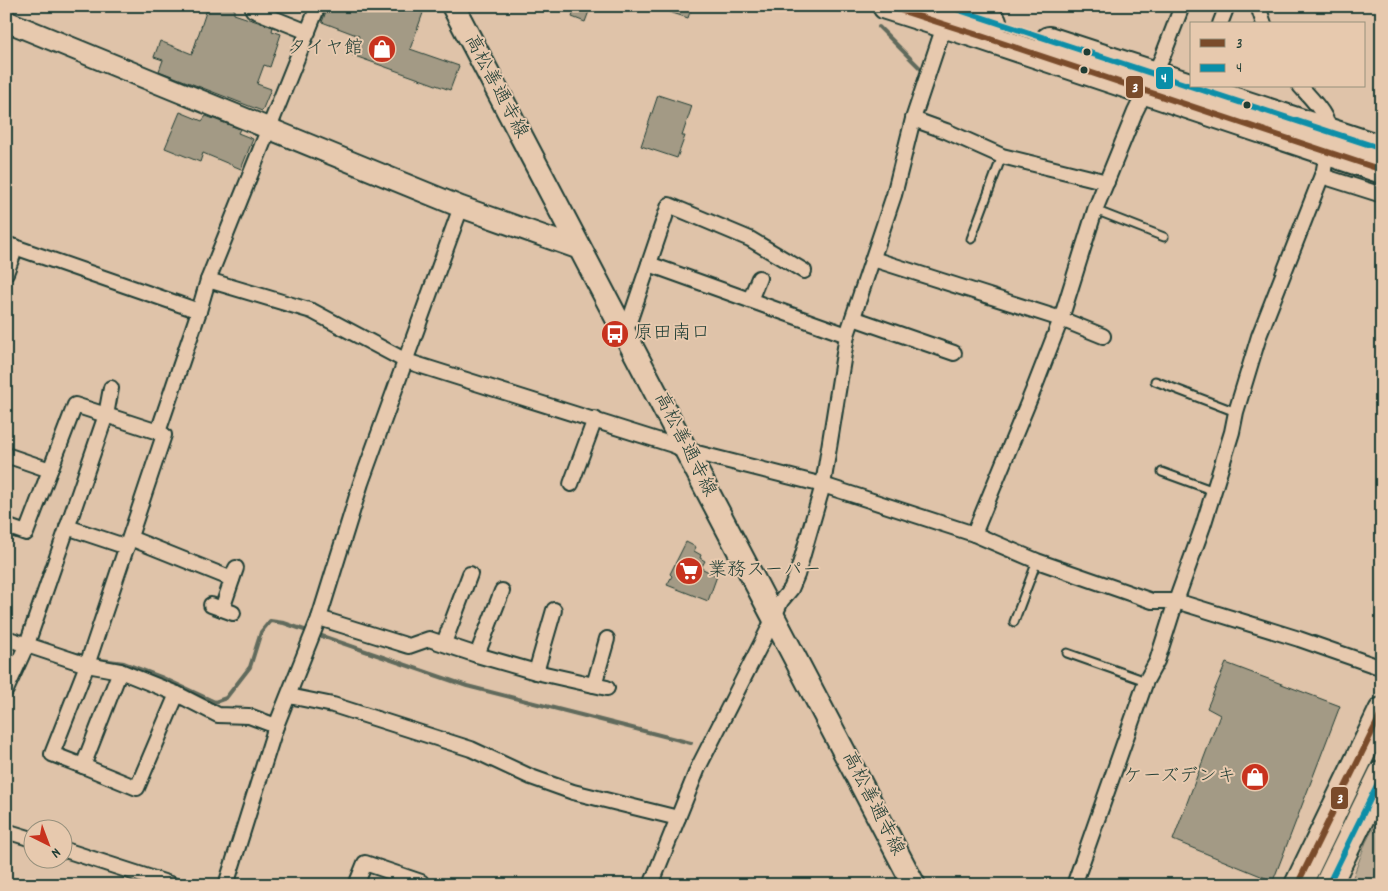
<svg xmlns="http://www.w3.org/2000/svg" width="1388" height="891" font-family="Dekko,'Klee One',sans-serif">
	<rect width="100%" height="100%" fill="#dfc3a9"/>
	<filter id="ink" filterUnits="userSpaceOnUse"><feTurbulence type="fractalNoise" baseFrequency=".02" numOctaves="2"/><feDisplacementMap in="SourceGraphic" scale="10" xChannelSelector="R" yChannelSelector="G"/><feConvolveMatrix kernelMatrix="1 2 1 2 8 2 1 2 1" color-interpolation-filters="sRGB"/></filter>
	<g filter="url(#ink)">
		<path fill="#bcab94" stroke="#6e7464" d="M1382,812V885H1350L1366,842Z"/>
		<g fill="none" stroke-linecap="round" stroke-linejoin="round">
			<g stroke="#616b5c" stroke-width="4">
				<path d="M879,27L921,69"/>
				<path d="M65,651L87,657"/>
				<path d="M94,659L124,663L161,677L215,702L226,698L250,667L261,632L270,621L284,623L467,686L691,743"/>
				<path d="M1102,880L1115,885"/>
			</g>
		</g>
		<g fill="#a39a85" stroke="#1f3d34">
			<path d="M208,6H234V14L273,27L272,31L281,34L270,67L264,65L257,84L271,89L262,111L159,71L163,60L154,57L160,41L192,54Z"/>
			<path d="M328,6H405L423,13L410,49L459,66L450,90L352,55L359,36L322,22Z"/>
			<path d="M576,6H591L585,22L572,17Z"/>
			<path d="M657,6H692L688,18L657,8Z"/>
			<path d="M658,95L692,106L682,136H685L677,158L641,146Z"/>
			<path d="M180,112L202,121L206,116L240,129L238,133L253,139L241,169L203,153L200,162L165,148Z"/>
			<path d="M686,542L696,547L694,551L701,555L700,558L705,561L701,568L717,576L708,601L667,585L672,576L670,574Z"/>
			<path d="M1226,663L1340,706L1273,881L1173,840L1220,715L1207,708Z"/>
		</g>
		<g fill="none" stroke-linecap="round" stroke-linejoin="round">
			<defs>
				<g id="lane">
					<path d="M1095,210L1164,237"/>
					<path d="M971,239L1002,156"/>
					<path d="M1155,381L1236,412"/>
					<path d="M1162,472L1214,491"/>
					<path d="M1014,622L1037,561"/>
					<path d="M1067,653L1146,681"/>
				</g>
				<g id="street">
					<path d="M1258,6L1264,24"/>
					<path d="M253,10L308,32"/>
					<path d="M1220,24L1227,6"/>
					<path d="M913,119L946,131L1002,156L1107,182"/>
					<path d="M1322,176L1382,195"/>
					<path d="M6,244L199,311"/>
					<path d="M873,259L1061,319L1103,336"/>
					<path d="M649,264L847,335"/>
					<path d="M6,273L16,247"/>
					<path d="M208,280L312,311L406,361L673,445L685,450L823,485L974,534L1037,561L1152,601H1176L1299,639L1382,668"/>
					<path d="M750,300L759,278"/>
					<path d="M853,318L954,353"/>
					<path d="M625,334L669,205L750,239L804,271"/>
					<path d="M6,455L50,470"/>
					<path d="M571,484L595,419"/>
					<path d="M6,526L26,533L75,405L158,432"/>
					<path d="M67,527L127,547"/>
					<path d="M974,534L1035,386L1061,319L1095,210L1135,112L1162,58L1182,6"/>
					<path d="M130,538L232,579"/>
					<path d="M211,605L233,613"/>
					<path d="M222,609L236,568"/>
					<path d="M319,618L409,646L429,639L477,655L536,672L607,688"/>
					<path d="M6,638L87,665L52,754L83,766L120,671"/>
					<path d="M444,643L470,574"/>
					<path d="M477,655L502,591"/>
					<path d="M536,672L554,610"/>
					<path d="M594,685L607,639"/>
					<path d="M6,690L27,644L106,415L111,388"/>
					<path d="M289,696L333,705L471,749L531,777L573,792L678,818"/>
					<path d="M276,726L249,716L218,715L177,694L120,671L87,665L164,435L158,432L199,311L208,280L318,6"/>
					<path d="M83,766L137,788L177,694"/>
					<path d="M6,831L32,839"/>
					<path d="M62,849L173,885"/>
					<path d="M226,885L276,726L319,618L361,483L461,207"/>
					<path d="M356,885L365,863L421,882"/>
					<path d="M651,885L698,768L768,630L781,601L791,589L797,575L823,485L847,335L894,195L913,119L946,20"/>
					<path d="M1074,885L1146,681L1157,661L1176,601L1203,526L1232,432L1236,412L1259,336L1324,170C1324,164 1328,158 1329,151C1333,119 1320,108 1300,86"/>
				</g>
				<path id="secondary" d="M6,21L461,207L580,249"/>
				<path id="primary" d="M453,6L914,885"/>
				<g id="highway">
					<path d="M886,6L981,36L1382,170"/>
					<path d="M946,6L993,22"/>
					<path d="M1049,40L1382,149"/>
					<path d="M1298,885L1382,711"/>
					<path d="M1328,885L1382,774"/>
				</g>
			</defs>
			<use href="#lane" stroke="#1f3d34" stroke-width="11"/>
			<use href="#street" stroke="#1f3d34" stroke-width="18"/>
			<use href="#secondary" stroke="#1f3d34" stroke-width="24"/>
			<use href="#primary" stroke="#1f3d34" stroke-width="26"/>
			<use href="#highway" stroke="#1f3d34" stroke-width="30"/>
			<use href="#lane" stroke="#e7c9ae" stroke-width="7"/>
			<use href="#street" stroke="#e7c9ae" stroke-width="14"/>
			<use href="#secondary" stroke="#e7c9ae" stroke-width="20"/>
			<use href="#primary" stroke="#e7c9ae" stroke-width="22"/>
			<use href="#highway" stroke="#e7c9ae" stroke-width="26"/>
			<defs>
				<g id="bus-1">
					<path d="M887,6L981,36L1382,170"/>
					<path d="M1297,885L1382,712"/>
				</g>
				<g id="bus-2">
					<path d="M947,6L1382,149"/>
					<path d="M1328,885L1382,775"/>
				</g>
			</defs>
			<use href="#bus-1" stroke="#e7c9ae" stroke-width="10"/>
			<use href="#bus-2" stroke="#e7c9ae" stroke-width="10"/>
			<use href="#bus-1" stroke="#7a4b2a" stroke-width="6"/>
			<use href="#bus-2" stroke="#088ea8" stroke-width="6"/>
		</g>
	</g>
	<defs>
		<symbol id="shop-disc" viewBox="-11 -11 22 22"><circle r="9.5" fill="#c8321e" stroke="#e7c9ae"/><path d="M-5-2.5h2.3a2.7 3.5 0 0 1 5.4 0H5L5.5 6h-11ZM-1.5-2.5h3a1.5 2.3 0 0 0-3 0Z" fill="#fff"/></symbol>
		<symbol id="bus-disc" viewBox="-11 -11 22 22"><circle r="9.5" fill="#c8321e" stroke="#e7c9ae"/><path d="M-5-6H5V4H4V6H2V4H-2V6H-4V4H-5ZM-3.5-4V0h7V-4ZM-3.5 1.2v1.5H-2V1.2ZM2 1.2v1.5H3.5V1.2Z" fill="#fff"/></symbol>
		<symbol id="supermarket-disc" viewBox="-11 -11 22 22"><circle r="9.5" fill="#c8321e" stroke="#e7c9ae"/><path d="M-6-5.5h2.5l.6 2H6L4.5 2H-2.5L-4.4-4H-6ZM-1.5 3.2a1.3 1.3 0 1 0 .1 0ZM3 3.2a1.3 1.3 0 1 0 .1 0Z" fill="#fff"/></symbol>
	</defs>
	<g fill-rule="evenodd">
		<use href="#shop-disc" x="366" y="33" width="32" height="32"/>
		<use href="#bus-disc" x="599" y="318" width="32" height="32"/>
		<use href="#supermarket-disc" x="673" y="555" width="32" height="32"/>
		<use href="#shop-disc" x="1239" y="761" width="32" height="32"/>
	</g>
	<g fill="#1f3d34" stroke="#e7c9ae" stroke-width="2">
		<circle cx="1087" cy="52" r="4.5"/>
		<circle cx="1084" cy="70" r="4.5"/>
		<circle cx="1247" cy="105" r="4.5"/>
	</g>
	<g text-anchor="middle" dominant-baseline="central" stroke-width="4" stroke-linejoin="round" paint-order="stroke">
		<g font-size="19" fill="#1f3d34" stroke="#e7c9ae" text-anchor="end">
			<text x="363" y="49">タイヤ館</text>
			<text x="634" y="334" text-anchor="start">原田南口</text>
			<text x="708" y="571" text-anchor="start">業務スーパー</text>
			<text x="1236" y="777">ケーズデンキ</text>
		</g>
		<g font-size="19" fill="#1f3d34" stroke="#e7c9ae">
			<text transform="translate(495 87) rotate(62)">高松善通寺線</text>
			<text transform="translate(684 445) rotate(63)">高松善通寺線</text>
			<text transform="translate(872 804) rotate(63)">高松善通寺線</text>
		</g>
	</g>
	<g stroke="#e7c9ae" stroke-width="2">
		<rect x="1155" y="66" width="19" height="24" rx="5" fill="#088ea8"/>
		<rect x="1125" y="75" width="19" height="24" rx="5" fill="#7a4b2a"/>
		<rect x="1330" y="786" width="19" height="24" rx="5" fill="#7a4b2a"/>
	</g>
	<g font-size="14" text-anchor="middle" font-weight="bold" fill="#fff">
		<text x="1164" y="82">4</text>
		<text x="1135" y="92">3</text>
		<text x="1340" y="803">3</text>
	</g>
	<rect width="1388" height="891" fill="none" stroke="#e7c9ae" stroke-width="25"/>
	<rect x="12" y="12" width="1363" height="866" fill="none" stroke="#1f3d34" stroke-width="2" filter="url(#ink)"/>
	<rect x="1190" y="22" width="175" height="65" fill="#e7c9ae" stroke="#97917d"/>
	<rect x="1200" y="39" width="25" height="8" fill="#7a4b2a" stroke="#97917d"/>
	<text x="1236" y="48" font-size="15" fill="#1f3d34">3</text>
	<rect x="1200" y="64" width="25" height="8" fill="#088ea8" stroke="#97917d"/>
	<text x="1236" y="72" font-size="15" fill="#1f3d34">4</text>
	<g transform="translate(48 844) rotate(138)"><circle r="24" fill="#e7c9ae" stroke="#97917d"/>
	<path d="M0-4L9 19L0 12L-9 19Z" fill="#c8321e"/>
	<text y="-8" font-size="14" font-weight="bold" text-anchor="middle" fill="#1f3d34">N</text>
	</g>
</svg>
